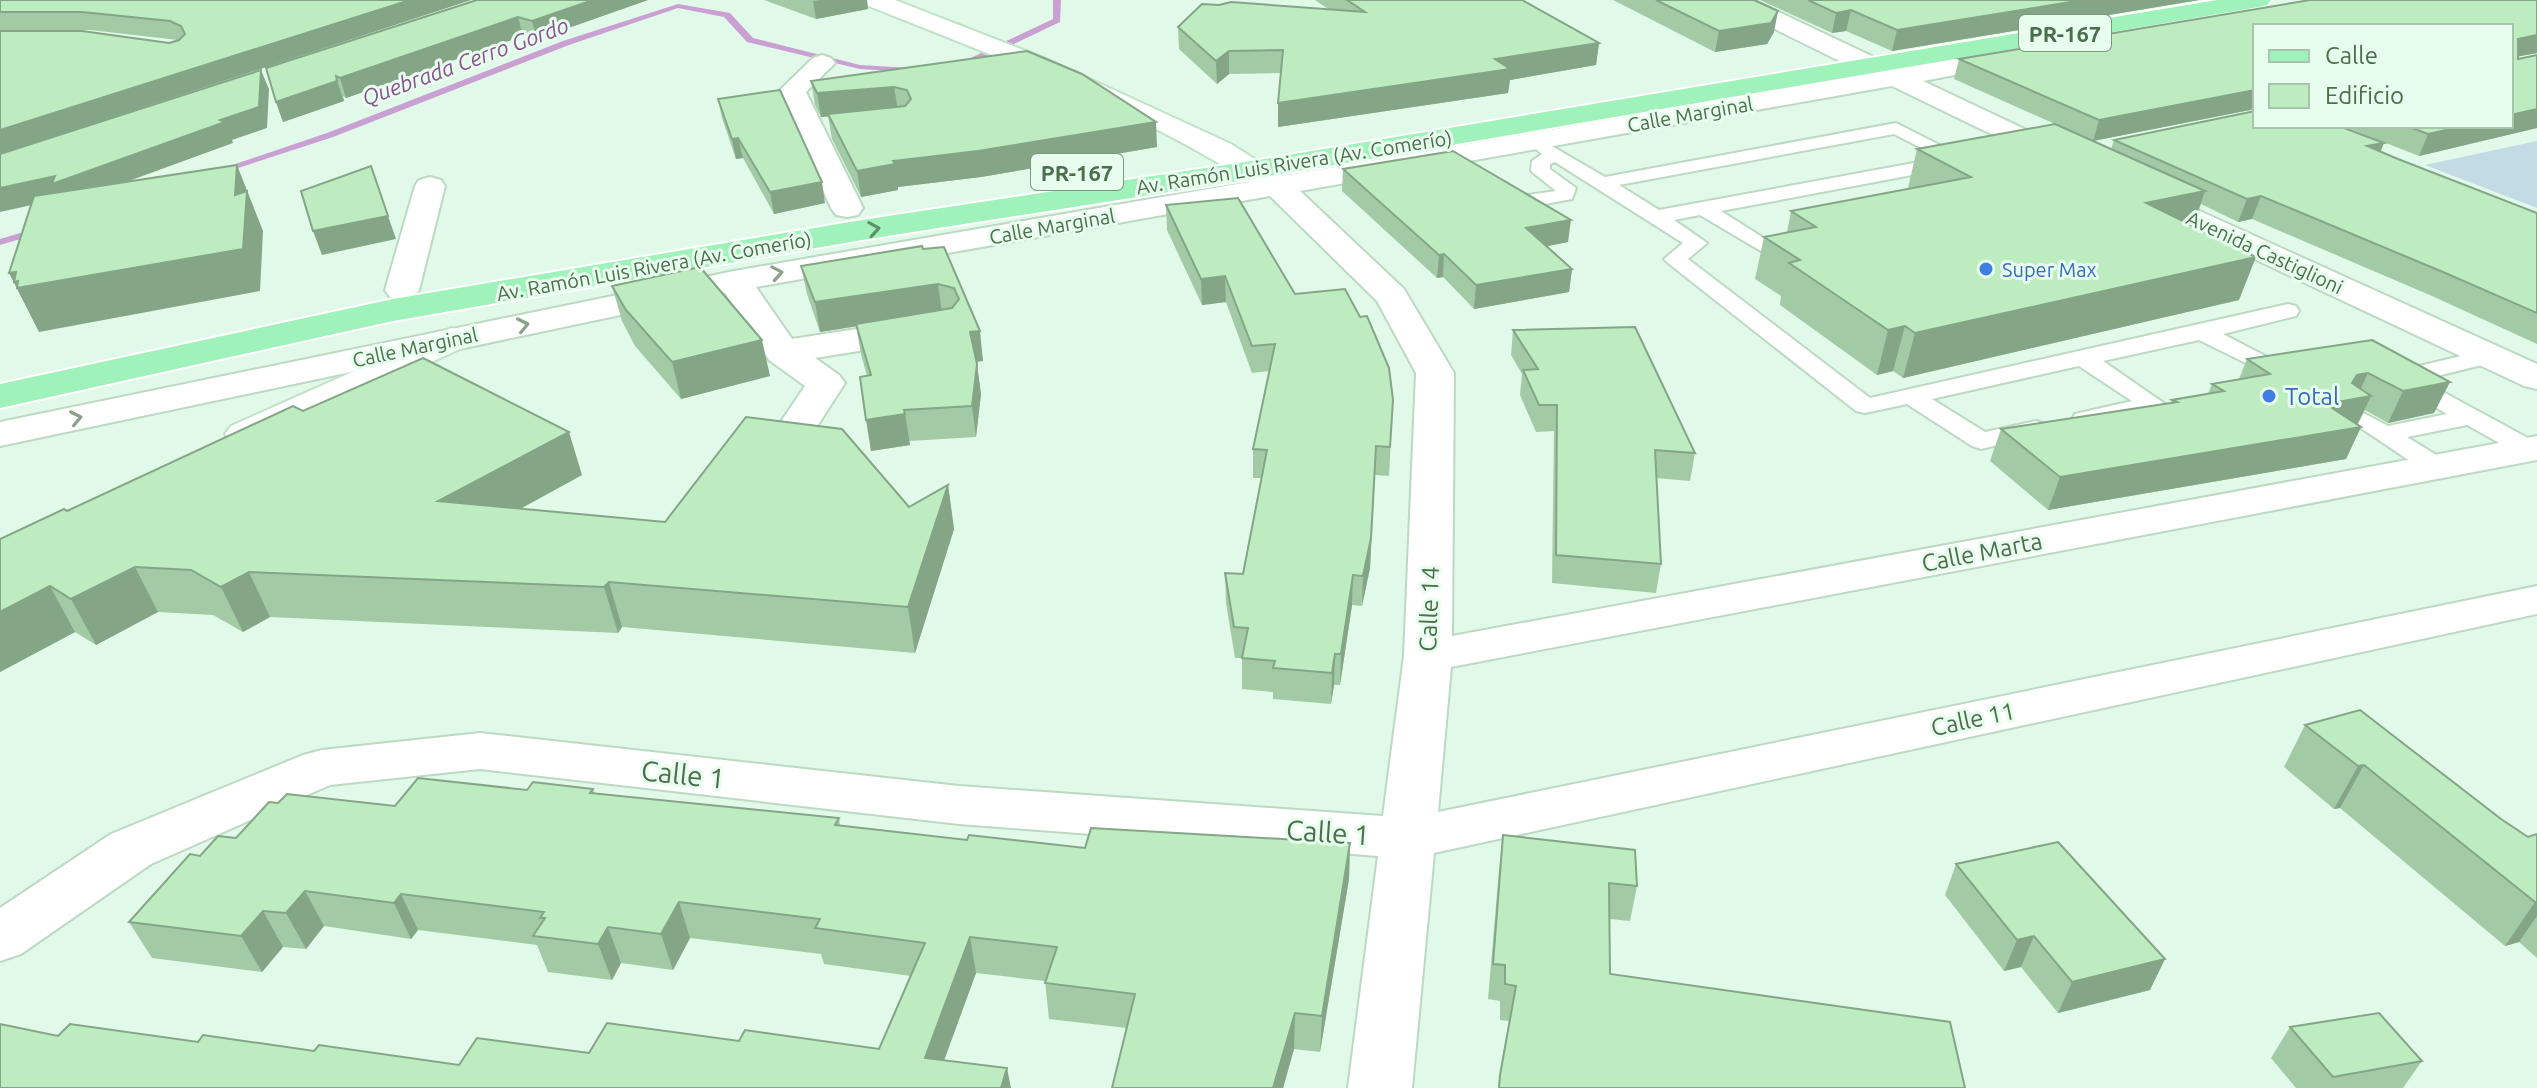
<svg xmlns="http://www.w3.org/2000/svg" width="2537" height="1088" font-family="Ubuntu,sans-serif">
	<rect width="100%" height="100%" fill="#e1f9e9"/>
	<path fill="#c2dbe5" d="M2537,141V208L2425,165Z"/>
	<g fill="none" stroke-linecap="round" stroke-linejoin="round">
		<g fill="#ca9fd1" fill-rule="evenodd">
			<path d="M1053,0H1061L1060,22L966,67H960V63L1053,19Z"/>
			<path d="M678,4L730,13L753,38L860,65L911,68L915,70L911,72L860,69L747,42L724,17L678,8L569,45L333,137L223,173L215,171L327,133L563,41Z"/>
			<path d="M37,228L42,231L41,233L0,245V239Z"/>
		</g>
		<defs>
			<g id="lane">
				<path d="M1896,123L1969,160L1960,166L1721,211L1773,244L1776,248L1766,254L1700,215L1674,220L1707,243L1688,259L1870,398L2288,304L2296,306L2299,311L2296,316L2223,334L2273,360L2287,357L2295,359L2299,364L2295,369L2270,375L2199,340L2103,361L2165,404L2162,409L2084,426L2075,424L2072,419L2075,414L2132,401L2079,366L1932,399L1985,432L2036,421L2045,424L2049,429L2045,434L1981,449L1972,446L1907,404L1865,413L1856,411L1668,263L1664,259L1683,243L1555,162L1550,164V169L1576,188L1572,199L1518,209L1494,194L1504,188L1521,196L1556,191L1531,171L1532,161L1542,154L1527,142L1536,137L1605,177ZM1894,134L1941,158L1659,210L1619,185Z"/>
				<path d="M2490,349L2498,351L2502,356L2498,361L2421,380L2537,443V456L2521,455L2467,425L2407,437L2446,461L2450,467L2446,473H2428L2340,414L2343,409L2352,407L2388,426L2447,414L2398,385L2386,384L2382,379L2386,374Z"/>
			</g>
			<g id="street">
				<path d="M1722,0H1753L1899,69L2014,49L2023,52L2027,57L2023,62L1923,81L2073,152L2078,158L2073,164L2063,167L2053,164L1892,86L1300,191L1404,289L1454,373L1452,636L2537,436V460L1451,667L1438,812L2537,586V614L1434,853L1412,1088H1348L1378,856L959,824L480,769L330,785L151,864L21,954L0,961V908L111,834L303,755L322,750L480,733L959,786L1383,816L1404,656L1416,373L1377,301L1270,196L756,287L792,339L915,320L928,323L933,331L928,339L915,342L815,358L839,375L845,383L816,428L802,432L788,428L782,420L805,386L769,360L725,293L0,446V422L734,271L1868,75L1726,5Z"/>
				<path d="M822,55L831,58L835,63L806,92L863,208L858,215L847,217L836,215L831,208L779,91L813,58Z"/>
				<path d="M430,177L441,180L445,186L419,290L414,297L402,300L390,297L385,290L415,186L419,180Z"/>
				<path d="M2140,184L2537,364V389L2524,386L2129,200L2125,193L2129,186Z"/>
			</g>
			<g id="secondary">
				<path d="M862,0H895L1044,58L1231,144L1289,181L1293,187L1289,193L1278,196L1267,193C1144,112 1003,59 866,5Z"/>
				<path d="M451,328L464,331L469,339L464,347L259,442L245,446L231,442L225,434L231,426Z"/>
			</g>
			<path id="primary" d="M2217,0H2271L2267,5L2259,7L1252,179L862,240L393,321L0,408V384L393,299L862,220L1252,161Z"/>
		</defs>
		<use href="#lane" stroke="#bcd9c1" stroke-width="4"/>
		<use href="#street" stroke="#bcd9c1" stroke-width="4"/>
		<use href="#secondary" stroke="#bfe3c5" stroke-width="4"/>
		<use href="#primary" stroke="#fff" stroke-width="4"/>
		<use href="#lane" fill="#fff" fill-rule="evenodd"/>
		<use href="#street" fill="#fff" fill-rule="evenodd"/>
		<use href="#secondary" fill="#fff" fill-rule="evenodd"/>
		<use href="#primary" fill="#9ff2ba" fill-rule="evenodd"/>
	</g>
	<g fill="#a2cba5">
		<path d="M0,0H471L0,154L169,43L178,40L90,30H0Z"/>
		<path d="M477,0H648L537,39L523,36L346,98L343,96L344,101L283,122L276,102Z"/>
		<path d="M764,0H867L868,9L816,19Z"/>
		<path d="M1315,0H1522L1599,43L1596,65L1510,80L1508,93L1278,127L1281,73L1229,74L1217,84L1179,49L1178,27L1328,9Z"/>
		<path d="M1613,0H1754L1774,32L1767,44L1715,52Z"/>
		<path d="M1760,0H2199L1892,51L1846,31L1832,33Z"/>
		<path d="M2310,0H2537V53L2518,56V59L2537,55V128L2419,156L2343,126H2511V26H2255V109L2093,141L1954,79L1959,59Z"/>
		<path d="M1027,51L1157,147L981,177L898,187V190L861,197L832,139L828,116L821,117L815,105L811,81Z"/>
		<path d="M718,99L825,203L774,214L743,158L736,159L722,118Z"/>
		<path d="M2114,140L2384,143L2380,152L2537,213V344L2432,296L2252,219L2238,222L2201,204L2193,226L2239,300L1903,378L1893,371L1877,375L1780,305L1781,296L1755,279L1764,237L1787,232L1791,211L1909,189L1908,188L1917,149H2111Z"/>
		<path d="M1343,169L1568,242L1547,246L1572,269L1569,292L1474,309L1443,277L1437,278L1342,191Z"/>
		<path d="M1166,205L1295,294L1393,400L1389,476L1375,475L1370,568L1362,606L1352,605L1340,685H1334L1331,704L1273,699V692L1242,689V658H1235L1226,603L1225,573L1243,574L1262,478H1253V449L1269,371L1252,373L1226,302L1202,305L1167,230Z"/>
		<path d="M944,247L983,361L976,362L981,394L976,437L909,441L910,445L871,451L867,376L861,354L856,326L820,332L807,294L801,266Z"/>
		<path d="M612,286L770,376L681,399L635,346L622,321Z"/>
		<path d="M1513,330L1695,453L1690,481L1656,478L1661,564L1656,593L1552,583L1554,431L1536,432L1520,395L1522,374L1511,355Z"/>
		<path d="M2372,340L2434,413L2388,423L2365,410L2358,424L2361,427L2346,459L2048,510L1990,461L2001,429L2171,403L2172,400L2208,394L2212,384L2239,379L2247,359Z"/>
		<path d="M303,411L582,475L520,509L665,522L909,507L948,485L954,529L915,653L622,627L618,633L270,617L243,632L213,615L158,612L96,645L75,632L0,672V539Z"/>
		<path d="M2305,725L2501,819L2528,837L2537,834V958L2519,942L2505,946L2340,808L2334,809L2284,767Z"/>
		<path d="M593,789L595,794L839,818L840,825L967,840L1085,848L1350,843L1349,879L1320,1052L1294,1049L1283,1088H1112L1127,1028L1049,1019L1045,981L976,973L944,1060L0,1088L58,1036L198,1042L314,1051L459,1065L739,1041L879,1049L911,976L824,964L821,954L690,938L673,970L621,963L612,980L548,972L537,945L418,930L411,939L324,926L306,949L283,947L262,972L152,958L129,922L200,856L236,838L395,806L527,790Z"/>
		<path d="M1503,835L1637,886L1630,921L1610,919V974L1965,1088H1498L1509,1021L1500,1020V1001L1488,999L1499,870Z"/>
		<path d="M1956,864L2150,990L2058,1013L2021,967L2004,971L1945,895Z"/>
		<path d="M2290,1027L2422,1061L2403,1088H2296L2271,1058Z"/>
	</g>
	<g fill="#84a586">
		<path d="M410,0H471L0,154V130Z"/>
		<path d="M593,0H648L537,39L532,21Z"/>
		<path d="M820,0H867L868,9L816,19L813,1Z"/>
		<path d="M2083,0H2199L1892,51L1897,30Z"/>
		<path d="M1851,10L1846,31L1832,33L1836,13Z"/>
		<path d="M1778,11L1774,32L1767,44L1715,52L1719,31Z"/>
		<path d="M518,17L523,36L346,98L340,78Z"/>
		<path d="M2537,35V53L2511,58L2518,39Z"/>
		<path d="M1599,43L1596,65L1510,80L1508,93L1278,127V103L1495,59Z"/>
		<path d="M1229,51V74L1217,84L1216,61Z"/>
		<path d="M261,70L269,89L267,128L232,140L233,143L63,205L59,199L0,212V188L220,120Z"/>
		<path d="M337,81L344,101L283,122L276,102Z"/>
		<path d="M894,87L898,111L821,117L817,93Z"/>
		<path d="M2255,90V109L2093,141L2099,120Z"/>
		<path d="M2537,109V128L2419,156L2428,134L2464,126H2511V115Z"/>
		<path d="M1156,122L1157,147L981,177L898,187V190L861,197L857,171L893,161Z"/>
		<path d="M738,138L743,158L736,159L732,139Z"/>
		<path d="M2384,143L2375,165L2367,146Z"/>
		<path d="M237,165L263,231L260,291L39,332L9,273L235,195Z"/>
		<path d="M822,182L825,203L774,214L770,192Z"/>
		<path d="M2205,191L2191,232L2146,203Z"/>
		<path d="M2261,196L2252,219L2238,222L2247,199Z"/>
		<path d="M388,216L396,239L322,255L313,231Z"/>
		<path d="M1571,220L1568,242L1524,251L1526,228Z"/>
		<path d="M1444,254L1443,277L1437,278L1439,255Z"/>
		<path d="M2256,257L2239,300L1903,378L1915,333Z"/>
		<path d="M1572,269L1569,292L1474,309L1476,285Z"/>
		<path d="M1225,276L1226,302L1202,305L1201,279Z"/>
		<path d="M938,284L942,313L820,332L815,302Z"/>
		<path d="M1905,326L1893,371L1877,375L1888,330Z"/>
		<path d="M980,331L983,361L973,362L970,332Z"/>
		<path d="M762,340L770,376L681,399L672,362Z"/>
		<path d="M977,364L981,394L976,437L972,406Z"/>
		<path d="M2368,373L2356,399L2371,396L2356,427H2361L2346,459L2048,510L2060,477L2352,383L2357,375Z"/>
		<path d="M2450,382L2434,413L2388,423L2403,391Z"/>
		<path d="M905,414L910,445L871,451L866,420Z"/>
		<path d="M569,432L582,475L454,545L438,501Z"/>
		<path d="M1376,446L1370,568L1362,606L1363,576Z"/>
		<path d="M948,485L954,529L915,653L908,607Z"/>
		<path d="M135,567L158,612L96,645L71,599Z"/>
		<path d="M249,572L270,617L243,632L221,587Z"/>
		<path d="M1353,575L1352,605L1340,685L1341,654Z"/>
		<path d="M609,582L622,627L618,633L604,587Z"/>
		<path d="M50,586L75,632L0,672V612Z"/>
		<path d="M1335,654L1334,685L1331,704L1332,673Z"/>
		<path d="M2364,765L2340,808L2334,809L2358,766Z"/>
		<path d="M1350,843L1349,879L1320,1052L1322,1016Z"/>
		<path d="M305,891L324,926L306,949L286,913Z"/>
		<path d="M401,894L418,930L411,939L394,903Z"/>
		<path d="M679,902L690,938L673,970L661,934Z"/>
		<path d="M2535,902H2537V916L2519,942L2505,946Z"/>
		<path d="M263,911L283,947L262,972L241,936Z"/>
		<path d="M608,927L621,963L612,980L598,944Z"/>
		<path d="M2034,936L2021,967L2004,971L2017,940Z"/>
		<path d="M970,937L976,973L934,1088L925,1058Z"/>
		<path d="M2165,959L2150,990L2058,1013L2072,982Z"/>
		<path d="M1295,1013L1294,1049L1283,1088H1273Z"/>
		<path d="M1007,1068L1011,1088H1001Z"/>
	</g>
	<g fill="#bcecc0" stroke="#84a586" stroke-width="2">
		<path d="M0,0H410L0,130V31H82L169,43L179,40L185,34L181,26L170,21L82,12H0Z"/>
		<path d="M477,0H593L532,21L518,17L340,78L336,76L337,81L276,102L266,68Z"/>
		<path d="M1347,0H1522L1599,43L1495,59L1510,69L1278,103L1283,50L1229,51L1216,61L1178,27L1202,4L1219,5L1231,2L1365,12Z"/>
		<path d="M1656,0H1754L1778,11L1771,23L1719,31Z"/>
		<path d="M1808,0H2083L1897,30L1851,10L1836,13Z"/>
		<path d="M2310,0H2537V35L2518,39V59L2537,55V109L2511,115V26H2255V90L2099,120L1959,59Z"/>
		<path d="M1027,51L1082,74L1156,122L978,151L893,161L895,164L857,171L828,114L905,106L911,99L907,90L894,87L817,93L811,81Z"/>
		<path d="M261,70L259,107L220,120L225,122L52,184L55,176L0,188V154Z"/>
		<path d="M780,90L822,182L770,192L738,138L732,139L718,99Z"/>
		<path d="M2255,111V126H2339L2384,143L2367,146L2398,159L2537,213V313L2443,272L2261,196L2247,199L2114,140Z"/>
		<path d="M2055,124L2205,191L2146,203L2256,257L1915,333L1905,326L1888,330L1789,263L1800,260L1764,237L1816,227L1791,211L1971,177L1917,149Z"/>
		<path d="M2407,126H2464L2428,134Z"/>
		<path d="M1453,151L1571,220L1526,228L1572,269L1476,285L1444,254L1439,255L1343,169Z"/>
		<path d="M237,165L235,195L247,191L243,249L17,288L18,281L14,282L16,272L9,273L34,196Z"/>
		<path d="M371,166L388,216L313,231L301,191Z"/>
		<path d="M1238,198L1295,294L1345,289L1360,317L1367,316L1389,368L1393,400L1390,447L1376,446L1371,538L1363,576L1353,575L1341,654H1335L1332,673L1273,668L1275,661L1242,658L1248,628L1234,627L1225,573L1243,574L1267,450L1253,449L1275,344L1252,346L1225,276L1201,279L1166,205Z"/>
		<path d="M922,246L923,249L944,247L980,331L970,332L977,364L972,406L904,410L905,414L866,420L860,377L871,375L856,324L952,308L959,299L954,288L938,284L815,302L801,266Z"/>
		<path d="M700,267L762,340L672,362L626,310L612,286Z"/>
		<path d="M1635,327L1695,453L1655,450L1661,564L1556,555L1557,405H1539L1523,370L1538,369L1513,330Z"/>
		<path d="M2372,340L2450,382L2403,391L2368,373L2357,375L2352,383L2371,396L2326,404L2361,427L2060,477L2001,429L2177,402L2172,400L2224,391L2212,384L2270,374L2247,359Z"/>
		<path d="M423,358L569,432L438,501L665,522L746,417L842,429L909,507L948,485L908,607L609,582L604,587L249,572L221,587L191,570L135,567L71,599L50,586L0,612V539L64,509L67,511L293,406L303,411Z"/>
		<path d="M2360,710L2501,819L2528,837L2537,834V902H2535L2364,765L2358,766L2305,725Z"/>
		<path d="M418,778L527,790L533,782L593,789L590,793L839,818L835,825L967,840L969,835L1085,848L1091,828L1350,843L1322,1016L1295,1013L1273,1088H1112L1135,994L1045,983L1057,947L970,937L925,1058L1007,1068L1001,1088H0V1024L58,1036L70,1024L198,1042L203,1035L314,1051L319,1045L459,1065L477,1038L589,1053L607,1023L739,1041L745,1030L879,1049L925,943L815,928L820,919L679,902L661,934L608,927L598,944L533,936L545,918H540L544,912L401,894L394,903L305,891L286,913L263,911L241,936L129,922L190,854L200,856L218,836L236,838L269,802L278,803L287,794L395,806Z"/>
		<path d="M1503,835L1635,850L1637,886L1609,883L1610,974L1950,1022L1965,1088H1499L1500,1075L1516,986L1505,984V965L1493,964Z"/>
		<path d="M2058,842L2165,959L2072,982L2034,936L2017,940L1956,864Z"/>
		<path d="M2379,1013L2422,1061L2333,1077L2290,1027Z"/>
	</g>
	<defs><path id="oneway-chevron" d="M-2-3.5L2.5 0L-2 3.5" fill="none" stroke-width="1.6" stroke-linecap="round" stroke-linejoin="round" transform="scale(2)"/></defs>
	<use stroke="#608f68" href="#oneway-chevron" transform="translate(874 229) rotate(-9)"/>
	<g stroke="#8aa18b">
		<use href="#oneway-chevron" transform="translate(777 273) rotate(-10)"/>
		<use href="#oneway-chevron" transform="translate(523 325) rotate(-12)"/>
		<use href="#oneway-chevron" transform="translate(76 418) rotate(-12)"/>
	</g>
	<g fill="#3f7fe0" stroke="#e7fded" stroke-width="3">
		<circle cx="1986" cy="269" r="8"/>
		<circle cx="2269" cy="396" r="8"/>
	</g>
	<g text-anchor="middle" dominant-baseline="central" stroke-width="6" stroke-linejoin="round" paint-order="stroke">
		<g font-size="20" fill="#4b6e4d" stroke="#e7fded">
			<text transform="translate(1690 114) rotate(-10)">Calle Marginal</text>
			<text transform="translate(1294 162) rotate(-9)">Av. Ramón Luis Rivera (Av. Comerío)</text>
			<text transform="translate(1052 226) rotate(-10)">Calle Marginal</text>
			<text transform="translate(2265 252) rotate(25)">Avenida Castiglioni</text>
			<text transform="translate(654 266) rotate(-10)">Av. Ramón Luis Rivera (Av. Comerío)</text>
			<text transform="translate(415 347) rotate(-12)">Calle Marginal</text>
		</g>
		<g font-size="20" fill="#366cbe" stroke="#e7fded" text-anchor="start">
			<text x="2002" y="269">Super Max</text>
		</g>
		<g fill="#e7fded" stroke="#7a997d" stroke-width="2">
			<rect x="2019" y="15" width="92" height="36" rx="6"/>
			<rect x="1031" y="154" width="92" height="36" rx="6"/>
		</g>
		<g font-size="22" font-weight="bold" fill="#4b6e4d">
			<text x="2065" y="33">PR-167</text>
			<text x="1077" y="172">PR-167</text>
		</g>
		<g font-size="22" font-style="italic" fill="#8a5193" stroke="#e7fded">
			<text transform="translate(465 61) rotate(-20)">Quebrada Cerro Gordo</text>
		</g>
		<g font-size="24" fill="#366cbe" stroke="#e7fded" text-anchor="start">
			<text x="2285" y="396">Total</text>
		</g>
		<g font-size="24" fill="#4b6e4d" stroke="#e7fded">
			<text transform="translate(1982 552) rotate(-11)">Calle Marta</text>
			<text transform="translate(1429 609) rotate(-88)">Calle 14</text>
			<text transform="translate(1973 719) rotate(-12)">Calle 11</text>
		</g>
		<g font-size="28" fill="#4b6e4d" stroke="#e7fded">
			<text transform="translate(683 774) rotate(6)">Calle 1</text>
			<text transform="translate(1328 832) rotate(4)">Calle 1</text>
		</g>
	</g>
	<rect x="2253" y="24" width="260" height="104" fill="#e7fded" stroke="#a9c4ad" stroke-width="2"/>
	<rect x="2269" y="50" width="40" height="12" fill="#9ff2ba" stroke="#a9c4ad" stroke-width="2"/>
	<text x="2325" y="64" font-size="24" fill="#4b6e4d">Calle</text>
	<rect x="2269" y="84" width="40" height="24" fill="#bcecc0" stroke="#a9c4ad" stroke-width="2"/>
	<text x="2325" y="104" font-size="24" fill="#4b6e4d">Edificio</text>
</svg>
